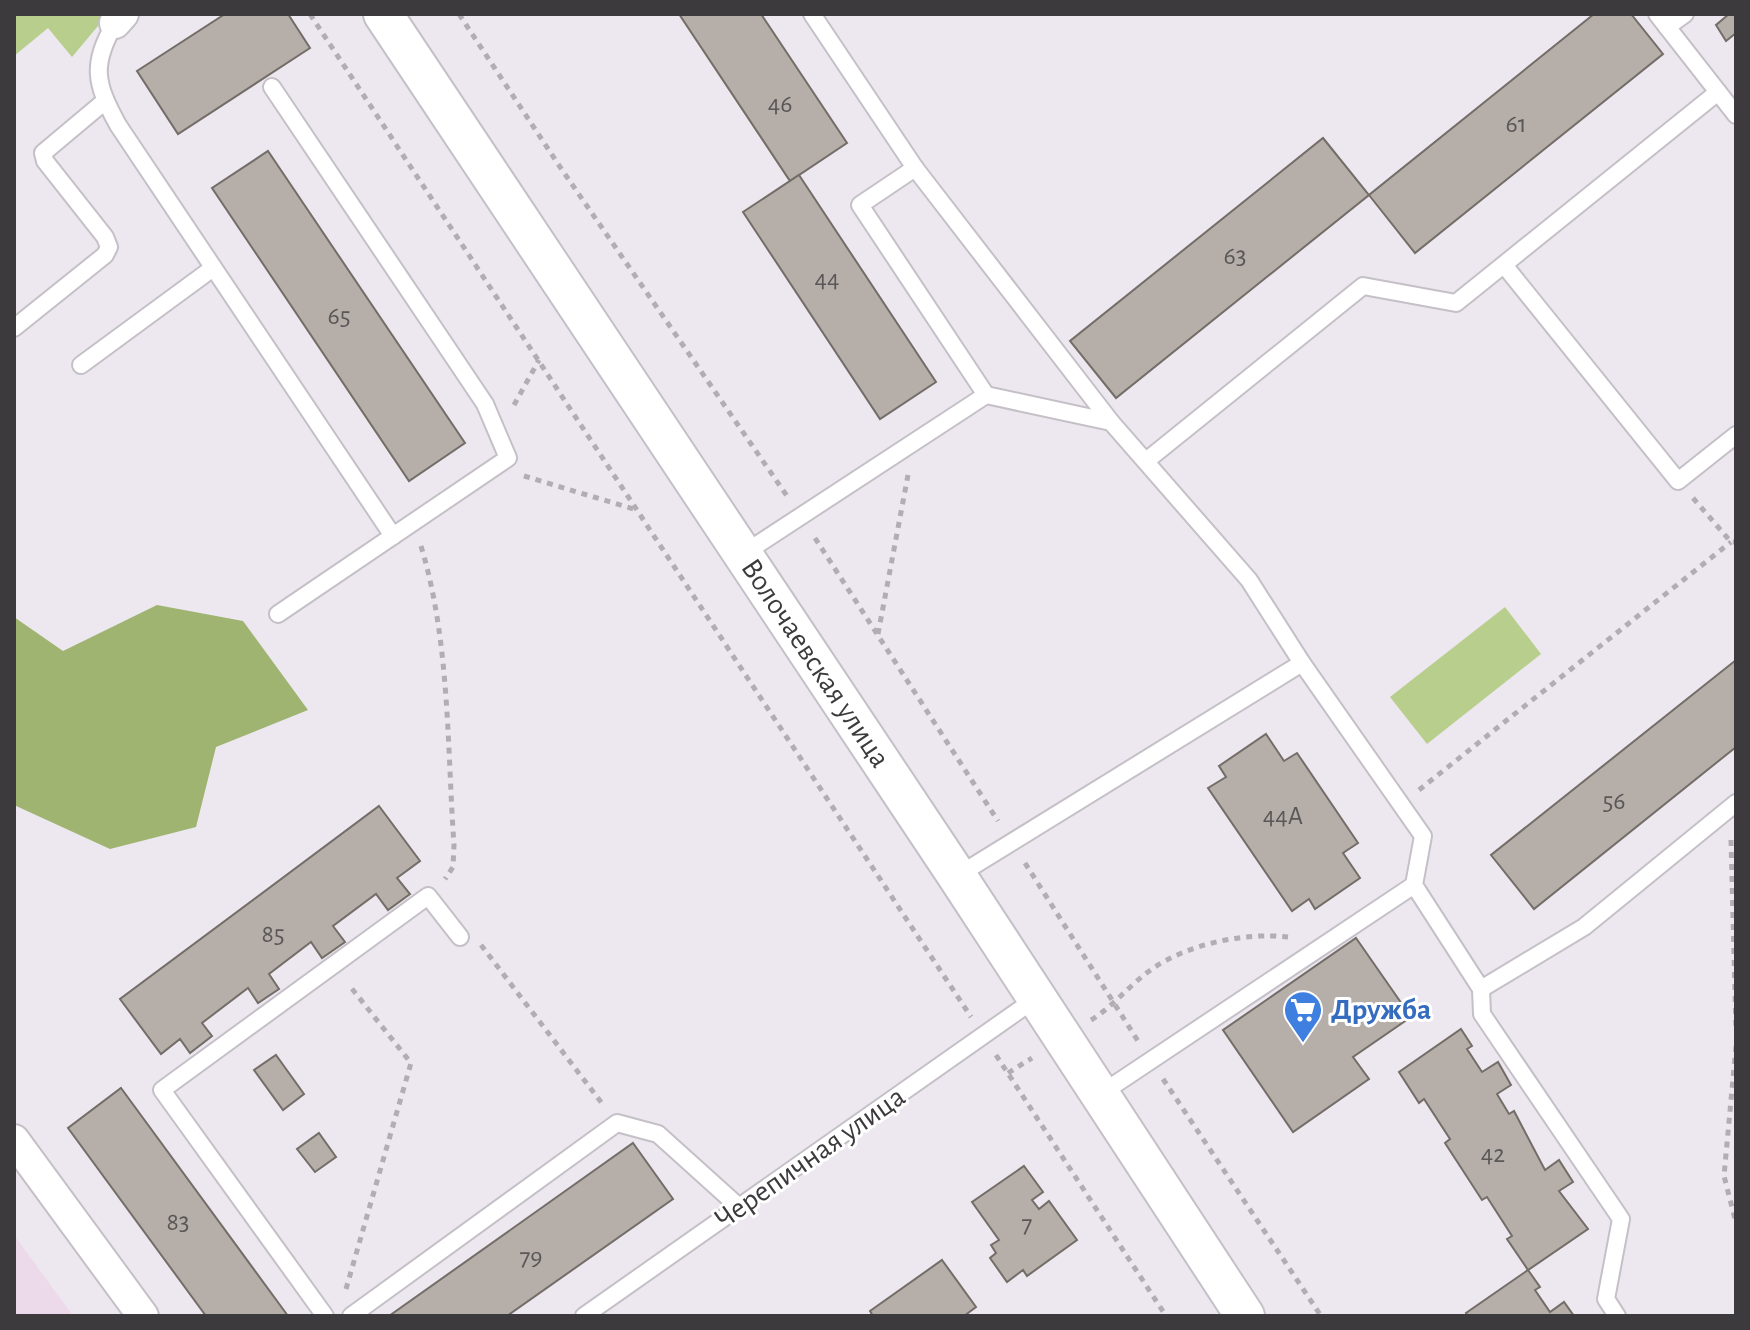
<svg xmlns="http://www.w3.org/2000/svg" width="1750" height="1330" font-family="'Alegreya Sans',sans-serif">
	<rect width="100%" height="100%" fill="#ede7ef"/>
	<path fill="#ecd9ea" d="M14,1235L73,1316H14Z"/>
	<g fill="#b8ce8c">
		<path d="M14,14H108L72,57L48,28L14,56Z"/>
		<path d="M1505,607L1541,654L1427,744L1390,697Z"/>
	</g>
	<path fill="#9fb471" d="M157,605L243,621L308,710L216,747L196,827L110,849L14,805V617L63,651Z"/>
	<g fill="#b6aea9" stroke="#736d68" stroke-width="2">
		<path d="M225,14H288L310,48L178,134L137,71Z"/>
		<path d="M679,14H761L847,143L790,181Z"/>
		<path d="M1594,14H1631L1663,54L1415,253L1369,195Z"/>
		<path d="M1729,14H1736V33L1726,41L1716,25Z"/>
		<path d="M1323,138L1369,195L1116,398L1070,341Z"/>
		<path d="M268,151L465,443L409,481L212,188Z"/>
		<path d="M799,175L936,382L880,419L743,212Z"/>
		<path d="M1736,660V747L1534,909L1491,855Z"/>
		<path d="M1266,734L1284,761L1297,753L1358,843L1343,853L1360,878L1315,909L1309,899L1292,911L1208,788L1226,777L1219,766Z"/>
		<path d="M379,806L420,861L397,878L410,894L388,910L376,894L333,926L345,942L322,958L311,942L269,974L279,989L258,1003L248,988L202,1023L212,1036L190,1053L180,1039L161,1054L120,999Z"/>
		<path d="M1356,938L1411,1017L1353,1057L1369,1079L1293,1132L1223,1030Z"/>
		<path d="M1461,1029L1472,1046L1467,1049L1482,1072L1498,1062L1511,1085L1497,1094L1509,1114L1514,1111L1545,1170L1559,1160L1573,1182L1559,1191L1588,1229L1528,1270L1507,1239L1512,1236L1487,1197L1482,1200L1445,1143L1450,1139L1424,1099L1419,1103L1399,1072Z"/>
		<path d="M276,1055L304,1094L283,1110L254,1070Z"/>
		<path d="M121,1088L288,1316H206L68,1128Z"/>
		<path d="M319,1133L336,1157L315,1172L297,1149Z"/>
		<path d="M633,1143L673,1199L507,1316H389Z"/>
		<path d="M1024,1166L1043,1192L1032,1200L1039,1209L1049,1201L1077,1240L1027,1276L1023,1270L1007,1282L990,1258L996,1253L991,1245L999,1240L972,1202Z"/>
		<path d="M942,1260L976,1307L964,1316H873L870,1311Z"/>
		<path d="M1528,1270L1540,1287L1535,1290L1550,1312L1564,1302L1574,1316H1468L1466,1313Z"/>
	</g>
	<g fill="none" stroke-linecap="round" stroke-linejoin="round">
		<defs>
			<g id="service">
				<path d="M812,14L915,168L860,205L986,395L1111,422L1249,580L1302,663L1423,836L1414,885L1481,989L1482,1014L1621,1219L1606,1299L1617,1316"/>
				<path d="M1657,14L1736,115"/>
				<path d="M115,23C91,65 95,83 118,125L393,536"/>
				<path d="M1667,27L1685,14"/>
				<path d="M272,87L485,404L508,458L278,614"/>
				<path d="M915,168L1111,422"/>
				<path d="M1504,265L1678,481L1736,435"/>
				<path d="M14,328L105,255L109,247L105,237L45,161L43,153L105,101"/>
				<path d="M81,365L213,268"/>
				<path d="M1146,461L1363,286L1456,303L1718,92"/>
				<path d="M743,554L986,395"/>
				<path d="M957,876L1302,663"/>
				<path d="M1481,989L1584,927L1736,803"/>
				<path d="M1099,1095L1414,885"/>
				<path d="M325,1316L162,1090L428,896L460,937"/>
				<path d="M351,1316L617,1123L658,1134L739,1207"/>
				<path d="M584,1316L1035,999"/>
			</g>
			<g id="minor">
				<path d="M115,23L123,14"/>
				<path d="M14,1140L143,1316"/>
			</g>
			<g id="tertiary">
				<path id="s1" d="M383,14L957,876L1245,1316"/>
			</g>
		</defs>
		<use href="#service" stroke="#c5c0c7" stroke-width="20"/>
		<use href="#minor" stroke="#c5c0c7" stroke-width="34"/>
		<use href="#tertiary" stroke="#c5c0c7" stroke-width="42"/>
		<g stroke="#b2adb3" stroke-width="5" stroke-dasharray="6 6" stroke-linecap="butt">
			<path d="M310,14L971,1017"/>
			<path d="M459,14L558,164L787,496"/>
			<path d="M514,405L539,360"/>
			<path d="M524,476L637,510"/>
			<path d="M1693,498L1731,542H1736"/>
			<path d="M815,538L998,821"/>
			<path d="M421,546C450,642 447,746 454,845L453,867L445,879"/>
			<path d="M878,634L908,475"/>
			<path d="M1419,790L1731,542"/>
			<path d="M1731,840L1736,1031"/>
			<path d="M1025,863L1138,1041"/>
			<path d="M481,945L604,1106"/>
			<path d="M1091,1020C1114,1006 1129,985 1152,969C1188,944 1245,932 1288,937"/>
			<path d="M1736,1046L1724,1176L1736,1223"/>
			<path d="M996,1055L1166,1316"/>
			<path d="M1008,1073L1032,1058"/>
			<path d="M1163,1079L1321,1316"/>
			<path d="M346,1289L411,1063L349,985"/>
		</g>
		<use href="#service" stroke="#fff" stroke-width="16"/>
		<use href="#minor" stroke="#fff" stroke-width="30"/>
		<use href="#tertiary" stroke="#fff" stroke-width="38"/>
	</g>
	<defs>
		<symbol id="supermarket-pin" viewBox="-11 -11 22 30"><path d="M0 17L-7.5 6A9.5 9.5 0 1 1 7.5 6Z" fill="#3f7fe0" stroke="#fff"/><path d="M-6-5.5h2.5l.6 2H6L4.5 2H-2.5L-4.4-4H-6ZM-1.5 3.2a1.3 1.3 0 1 0 .1 0ZM3 3.2a1.3 1.3 0 1 0 .1 0Z" fill="#fff"/></symbol>
	</defs>
	<g fill-rule="evenodd">
		<use href="#supermarket-pin" x="1281" y="988" width="44" height="60"/>
	</g>
	<g text-anchor="middle" dominant-baseline="central" stroke-width="6" stroke-linejoin="round" paint-order="stroke">
		<g font-size="26" fill="#5a5758">
			<text x="780" y="104">46</text>
			<text x="1516" y="124">61</text>
			<text x="1235" y="256">63</text>
			<text x="827" y="279">44</text>
			<text x="339" y="316">65</text>
			<text x="1614" y="801">56</text>
			<text x="1283" y="816">44А</text>
			<text x="273" y="934">85</text>
			<text x="1493" y="1154">42</text>
			<text x="178" y="1222">83</text>
			<text x="1027" y="1224">7</text>
			<text x="531" y="1257">79</text>
		</g>
		<g font-size="30" fill="#3c3a3d" stroke="#fff">
			<text stroke="none"><textPath href="#s1" startOffset="780">Волочаевская улица</textPath></text>
			<text transform="translate(810 1158) rotate(-35)">Черепичная улица</text>
		</g>
		<g font-size="30" font-weight="bold" fill="#366cbe" stroke="#fff" text-anchor="start">
			<text x="1331" y="1010">Дружба</text>
		</g>
	</g>
	<rect width="1750" height="1330" fill="none" stroke="#3c3a3d" stroke-width="32"/>
</svg>
